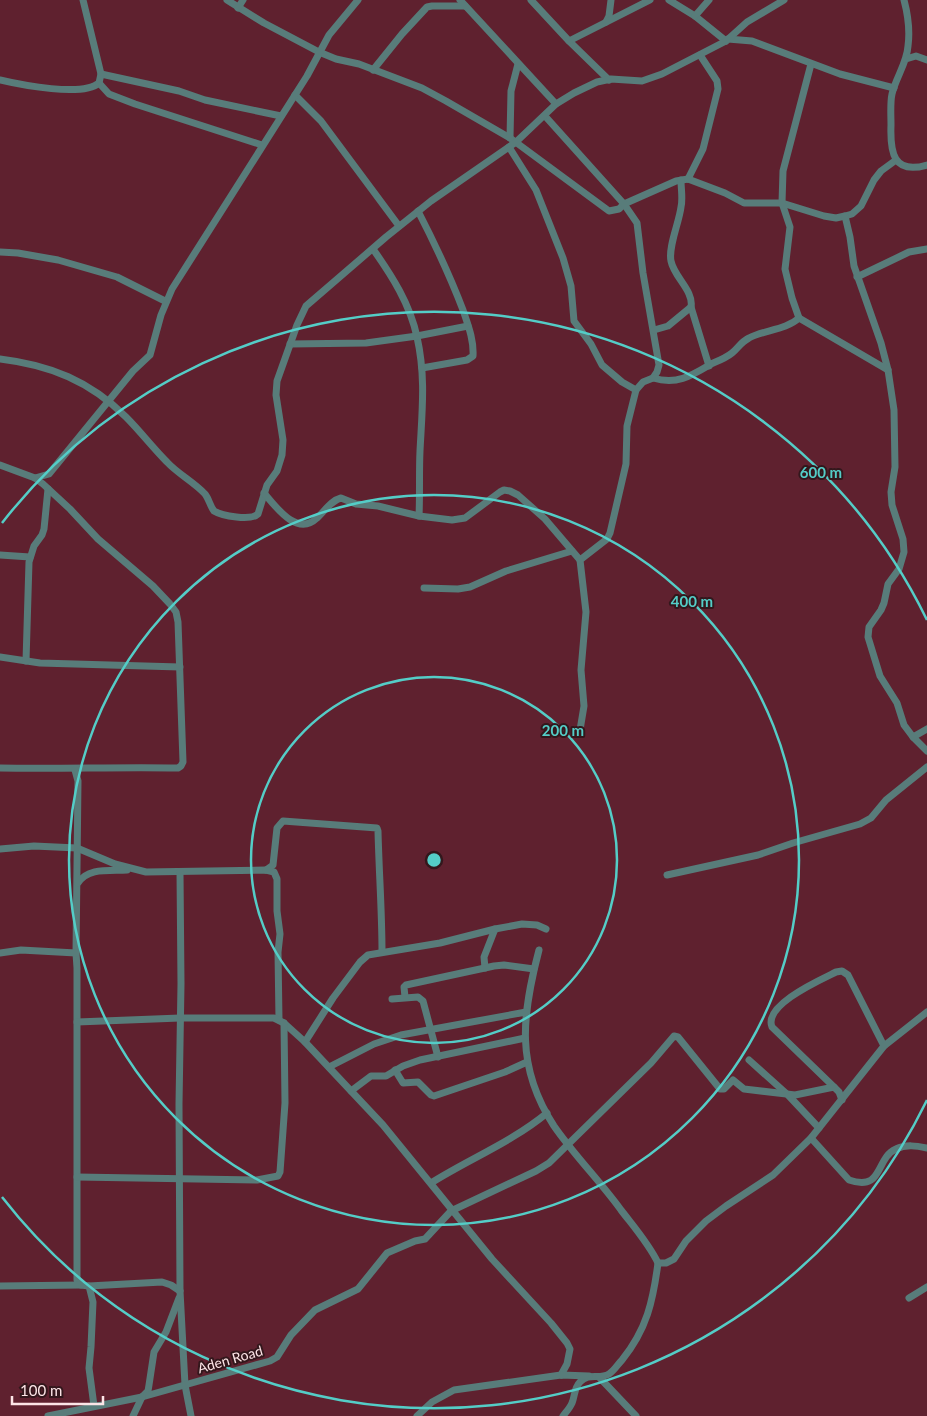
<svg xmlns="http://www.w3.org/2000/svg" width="927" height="1416" font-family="Lato,sans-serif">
	<rect width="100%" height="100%" fill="#5f212f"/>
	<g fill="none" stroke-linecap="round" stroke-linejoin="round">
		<g stroke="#587c7a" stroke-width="7">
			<path d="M227,0L264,23L319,52L336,59L359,64L422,88L446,101L510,138L609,211L619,209L624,204L676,181L688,179L725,193L744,203H782L824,216L836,218L845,216L852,214L861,206L874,180L881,171L896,160"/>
			<path d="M460,0L556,104"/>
			<path d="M531,0L569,41L609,80"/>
			<path d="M669,0L695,16L726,41"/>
			<path d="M904,0C908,15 910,31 908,46C907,63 896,77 892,94C890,103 891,115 891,125C890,152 893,175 927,165"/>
			<path d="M238,8L243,0"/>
			<path d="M695,16L709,0"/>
			<path d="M606,22L609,16L611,0"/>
			<path d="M728,39L752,41L840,74L894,88"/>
			<path d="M569,41L650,0"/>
			<path d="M906,59L916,56L927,60"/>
			<path d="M373,70L402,34L427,7L432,6H465"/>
			<path d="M101,74L179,91L205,100L281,116"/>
			<path d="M0,80C21,85 83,97 99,83L101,74L83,0"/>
			<path d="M99,83L109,94L135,104L262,145"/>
			<path d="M295,95L321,121L399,226"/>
			<path d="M545,116L624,204L637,223L643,273L659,365L657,372L653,378L643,382L636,390L627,426L626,464L610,533L607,539L580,560L586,612L581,670L584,706L580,730"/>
			<path d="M510,138L511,91L518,64"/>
			<path d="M509,147L536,190L563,258L571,286L574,321L591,344L602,365L622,382L636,390"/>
			<path d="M688,179L703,149L718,89L717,81L700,55"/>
			<path d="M418,211C435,244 450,276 463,310C468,325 474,340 473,356L467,360L422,368"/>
			<path d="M845,216L850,237L854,266L881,343L888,370L894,410L895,467L891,492L892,505L903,539L904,552L899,569L888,584L884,603L881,610L869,627L868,637L880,676L897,703L904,725L913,737L927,751"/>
			<path d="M373,249C392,276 410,304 417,337C426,377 422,411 420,451C419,472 420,494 419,516"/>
			<path d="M0,252L18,253L58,260L117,277L165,301"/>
			<path d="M857,277L909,252L927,249"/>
			<path d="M691,307L709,366"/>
			<path d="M799,318L888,370"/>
			<path d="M654,330L668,326L691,307C694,291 674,277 671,261C668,247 679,223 681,207C683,199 681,189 681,180"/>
			<path d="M290,344L366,343L417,336L468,326"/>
			<path d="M0,359C50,365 90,381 126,417C140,431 153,448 167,462C178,474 194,482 205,494C209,499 210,506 214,511C222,516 251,521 258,514L267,485L277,471L282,455L283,440L276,395L277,381L297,325L306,306L386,237L431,201L516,142L556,104L574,93L597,82L611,79L642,81L662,74L726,41L747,22L784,0"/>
			<path d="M653,378C677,385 691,376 711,364C718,361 726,358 732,353C738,348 741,342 749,338C764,330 786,330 799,318L792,298L785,269L790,227L782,203L783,171L811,64"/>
			<path d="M0,465L35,478L43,484L70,509L98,539L153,586L170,604L176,612L178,622L183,762L181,766L178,768C119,767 59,769 0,768"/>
			<path d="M35,478L49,474L133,371L150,355L161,315L172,289L307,76L329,35L358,0"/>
			<path d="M264,493C276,507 297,537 317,518C325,511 330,501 341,498L356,504L378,506L419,516L452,520L465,518L500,492L504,490L510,491L518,495L545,519L580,560"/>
			<path d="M0,555L30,557"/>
			<path d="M424,588L458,589L470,587L506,571L572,551"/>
			<path d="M0,657L40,663L180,667"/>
			<path d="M26,661L29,562L34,546L42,535L44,529L48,489"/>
			<path d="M913,737L927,729"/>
			<path d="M75,770L78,781L76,953L77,968V1280L81,1285L89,1286L162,1282L171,1285L180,1291"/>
			<path d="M0,849L34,846L77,848L115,864L146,872L266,870L274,872L277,879V911L280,934L278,952L279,1020"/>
			<path d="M266,870L273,865L277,828L283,821L377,828L378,831C379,872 382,912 382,952"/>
			<path d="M180,872L181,984L179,1104L180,1291L185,1385L191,1416"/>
			<path d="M667,875L758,855L793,843L860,824L871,818L886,800L927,767"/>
			<path d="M78,883C88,867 110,871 127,870"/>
			<path d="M539,950C522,1015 515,1066 554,1126C574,1155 600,1181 621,1210C634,1227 649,1244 658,1263C653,1301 647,1329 622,1360C618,1364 614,1371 609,1374C599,1380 589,1372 580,1382C574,1388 575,1396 572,1403C570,1408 566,1412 563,1416"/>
			<path d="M0,953L21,950L76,953"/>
			<path d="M485,968L484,957L495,929"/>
			<path d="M405,997L404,987L406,985L494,966L504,965L534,969"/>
			<path d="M392,999L418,997L423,1001L438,1057"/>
			<path d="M77,1022L180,1018H274L284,1023L305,1042L383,1125L492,1259L551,1323L567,1343L570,1349L567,1364L561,1375"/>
			<path d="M305,1042L333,998L360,962L368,955L440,943L495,929L522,924L537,925L546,929"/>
			<path d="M749,1060L788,1095L819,1128"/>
			<path d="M329,1067L374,1044L401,1035L526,1012"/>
			<path d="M395,1070L403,1083L418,1082L431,1095L434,1096L505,1072L527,1062"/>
			<path d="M834,1087L772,1027C763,1005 820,980 836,972L842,971L848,975L884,1046"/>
			<path d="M351,1091L371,1076H386L403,1066L420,1060L525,1038"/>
			<path d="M811,1138L849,1180C884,1192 875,1158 896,1149C906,1144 917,1146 927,1148"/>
			<path d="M77,1177L257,1180L278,1176L280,1172L285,1103L284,1023"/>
			<path d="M431,1183C469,1159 512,1142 547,1113"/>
			<path d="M658,1263H666L674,1259L686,1241L706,1221L726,1206L773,1175L811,1138L884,1046L927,1012"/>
			<path d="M0,1286L81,1285"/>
			<path d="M89,1286L93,1302L91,1347L89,1368L94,1406"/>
			<path d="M909,1298L927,1287"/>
			<path d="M599,1377L636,1416"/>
			<path d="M143,1396L148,1391L149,1385L154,1352L166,1332L179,1298"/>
			<path d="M48,1416L142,1397L270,1361L277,1357L291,1335L315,1310L358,1289L387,1253L415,1241L425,1239L451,1211L536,1171L549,1163L651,1063L674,1036L678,1037L720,1089H724L733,1080L744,1089L795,1095L834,1087L839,1092L842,1100"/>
			<path d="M133,1416L142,1397"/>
			<path d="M417,1416L432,1402L454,1390L561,1375L589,1376"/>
		</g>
	</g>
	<g fill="none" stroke="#54cdc7" stroke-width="2.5">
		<circle cx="434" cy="860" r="183"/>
		<circle cx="434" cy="860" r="365"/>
		<path d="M927 1100A548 548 0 0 1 2 1197M2 523A548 548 0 0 1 927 620"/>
	</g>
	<g text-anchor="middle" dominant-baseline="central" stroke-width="4" stroke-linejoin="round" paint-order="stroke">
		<g font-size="14" fill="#fde5e7" stroke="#33171c">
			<text transform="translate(230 1359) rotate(-16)">Aden Road</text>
		</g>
	</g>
	<circle cx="434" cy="860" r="8" fill="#54cdc7" stroke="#33171c" stroke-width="2.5"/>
	<g font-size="15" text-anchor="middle" font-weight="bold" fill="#54cdc7" stroke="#33171c" stroke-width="4" stroke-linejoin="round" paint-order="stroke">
		<text x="821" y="478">600 m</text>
		<text x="692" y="607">400 m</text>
		<text x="563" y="736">200 m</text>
	</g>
	<path d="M12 1396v8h91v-8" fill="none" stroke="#fde5e7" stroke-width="2.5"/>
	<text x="20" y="1396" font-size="15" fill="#fde5e7" stroke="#33171c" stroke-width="4" paint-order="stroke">100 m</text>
</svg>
